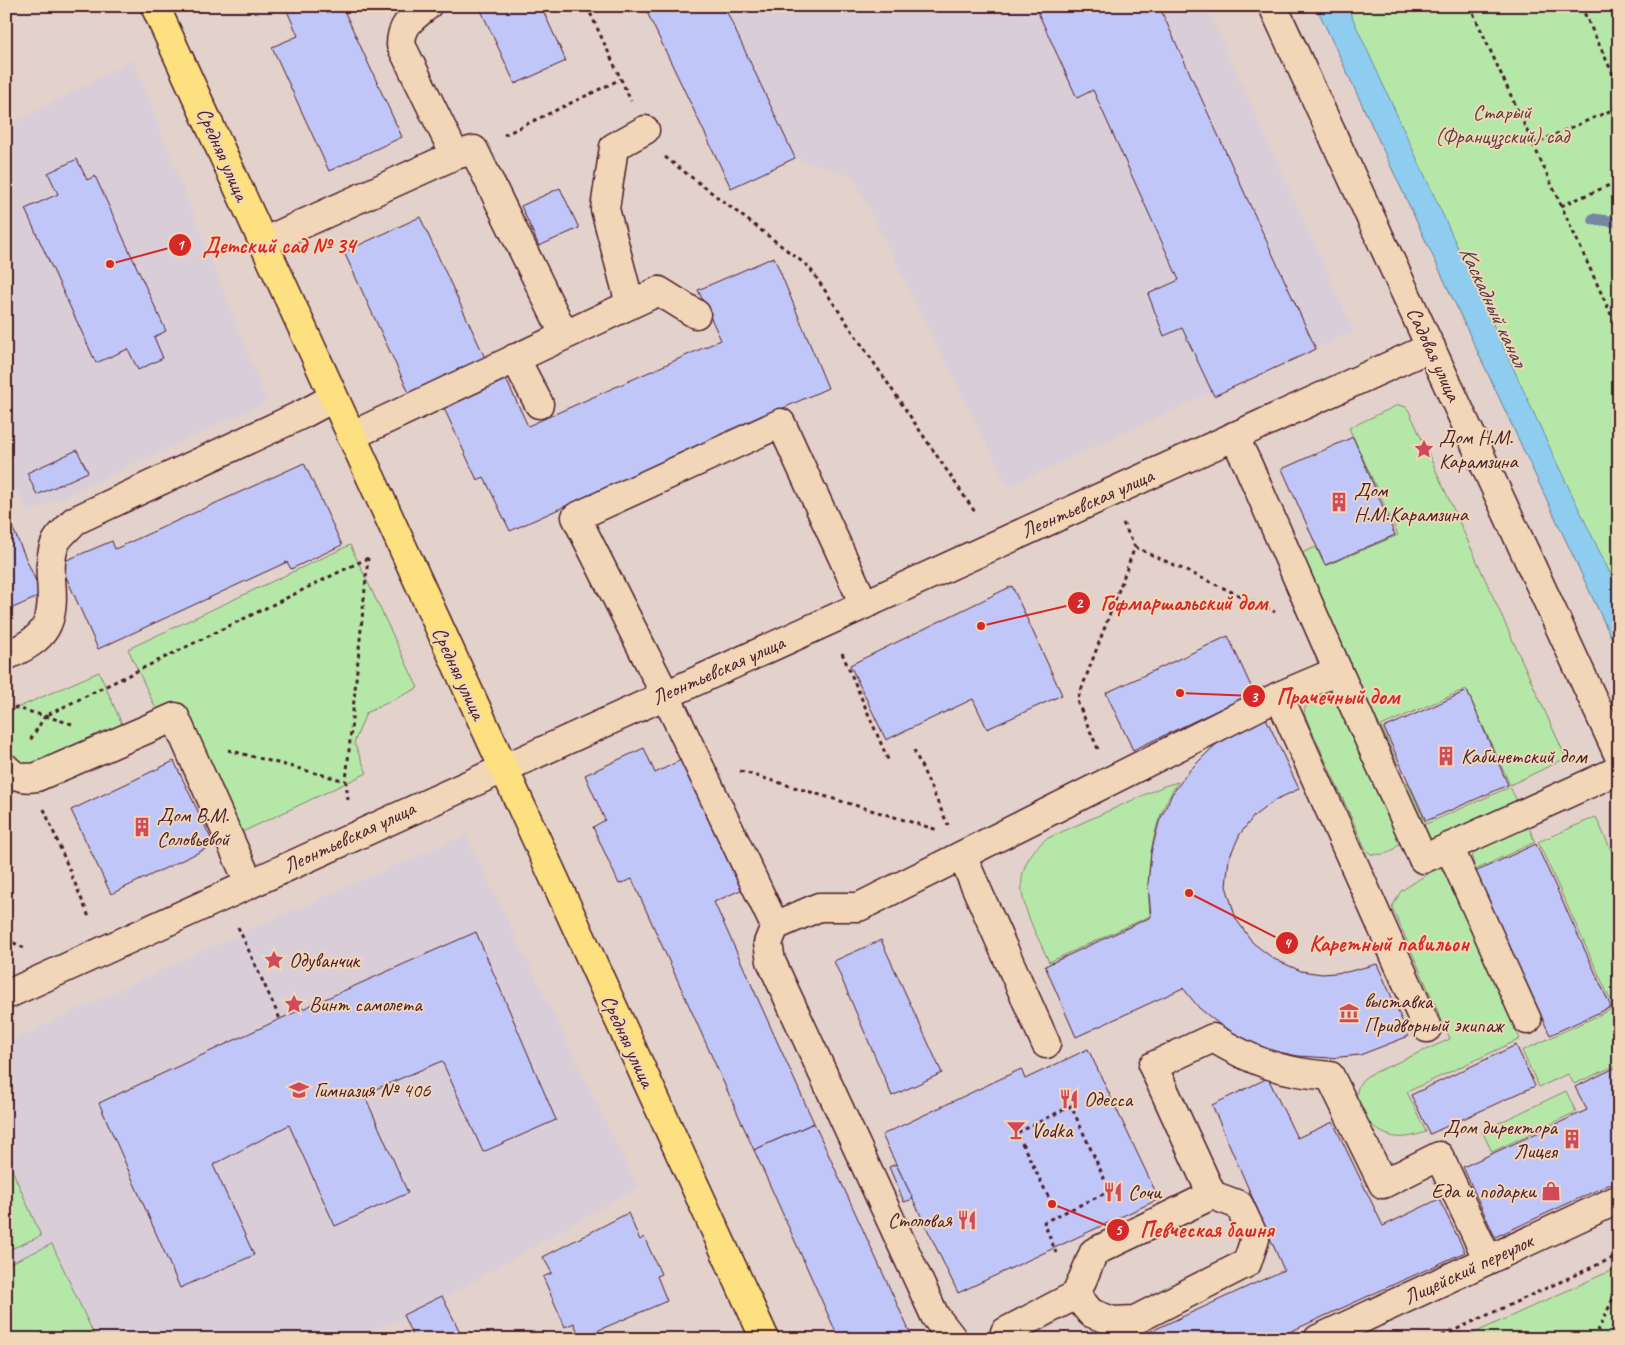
<svg xmlns="http://www.w3.org/2000/svg" width="1625" height="1345" font-family="Caveat,sans-serif">
	<rect width="100%" height="100%" fill="#e3d1cb"/>
	<filter id="ink" filterUnits="userSpaceOnUse"><feTurbulence type="fractalNoise" baseFrequency=".02" numOctaves="2"/><feDisplacementMap in="SourceGraphic" scale="10" xChannelSelector="R" yChannelSelector="G"/><feConvolveMatrix kernelMatrix="1 2 1 2 8 2 1 2 1" color-interpolation-filters="sRGB"/></filter>
	<g filter="url(#ink)">
		<g fill="#d9ced8">
			<path d="M644,6H1206L1354,331L1214,396L1212,392L1008,487L853,177L795,158L731,188Z"/>
			<path d="M133,60L267,402L28,513L18,492L6,497V127Z"/>
			<path d="M466,835L638,1187L420,1312L350,1339H6V1043L241,933Z"/>
		</g>
		<g fill="#b5e8a8" stroke="#80846a">
			<path d="M1316,6H1619V654Z"/>
			<path d="M1398,405L1406,407L1409,411L1566,758L1510,785L1466,689L1381,726L1399,767L1392,770L1299,554L1316,547L1325,566L1398,535L1349,428Z"/>
			<path d="M350,545L418,688L366,713L354,743L367,773L219,843L128,649Z"/>
			<path d="M99,672L125,731L40,765C4,766 6,737 6,710L10,711Z"/>
			<path d="M1324,695L1336,698L1401,836C1398,851 1386,856 1371,854L1366,850L1304,713C1304,702 1315,699 1324,695Z"/>
			<path d="M1178,782C1150,823 1146,868 1150,916L1049,962C1030,918 1000,877 1046,839L1164,786Z"/>
			<path d="M1407,782L1426,824L1510,787L1519,805L1432,841L1426,839L1399,785Z"/>
			<path d="M1596,817L1619,868V1064L1574,1084L1568,1074L1539,1087L1522,1051L1614,1008L1538,842Z"/>
			<path d="M1527,823L1535,842L1475,870L1472,857L1475,850Z"/>
			<path d="M1435,869H1440L1449,878L1520,1039L1407,1092L1426,1132C1413,1136 1401,1140 1388,1135C1365,1127 1343,1094 1367,1076L1450,1039L1392,907L1401,891Z"/>
			<path d="M1566,1091L1576,1112L1492,1152L1482,1131Z"/>
			<path d="M6,1156L41,1236L6,1251Z"/>
			<path d="M52,1244L96,1339H6V1265Z"/>
			<path d="M1619,1267V1339H1461Z"/>
		</g>
		<path fill="#8fcdf0" stroke="#7387a1" d="M1316,6H1347L1554,457L1619,592V654Z"/>
		<g fill="none" stroke-linecap="round" stroke-linejoin="round">
			<path stroke="#7387a1" stroke-width="11" d="M1593,219L1619,222"/>
		</g>
		<g fill="#c1c6f8" stroke="#4a1f2b">
			<path d="M285,6H342L402,137L329,171L272,47L298,36Z"/>
			<path d="M479,6H541L566,61L515,84Z"/>
			<path d="M644,6H724L795,158L731,188Z"/>
			<path d="M1035,6H1159L1316,349L1214,396L1182,328L1164,336L1148,294L1179,280L1093,90L1077,98Z"/>
			<path d="M77,159L87,180L95,176L166,331L154,337L163,358L138,370L128,349L96,363L25,209L58,194L48,173Z"/>
			<path d="M560,188L579,228L539,246L521,206Z"/>
			<path d="M420,217L486,360L410,395L344,252Z"/>
			<path d="M774,257L828,388L510,531L484,477L477,480L443,406L505,377L528,426L721,340L698,290Z"/>
			<path d="M1353,437L1395,535L1325,565L1282,469Z"/>
			<path d="M77,450L88,472L37,495L27,473Z"/>
			<path d="M304,463L342,545L291,569L287,562L98,649L60,563L112,541L115,549Z"/>
			<path d="M6,513L42,595L6,611Z"/>
			<path d="M1012,586L1062,695L987,729L973,699L886,740L850,665Z"/>
			<path d="M1228,636L1254,693L1133,750L1106,693Z"/>
			<path d="M1467,691L1508,785L1426,821L1384,728Z"/>
			<path d="M1265,716L1299,789L1275,800L1254,816L1240,834L1229,858L1226,886L1236,919L1253,943L1274,959L1301,971L1322,974L1347,972L1377,964L1409,1036L1360,1055L1330,1058L1298,1056L1269,1050L1229,1032L1199,1008L1183,988L1076,1037L1045,966L1151,917L1148,884L1151,853L1159,822L1172,794L1189,771L1211,749L1222,739Z"/>
			<path d="M644,748L655,773L685,758L745,888L714,902L814,1123L754,1150L632,879L619,884L593,827L605,820L585,775Z"/>
			<path d="M174,761L214,845L111,894L71,810Z"/>
			<path d="M1536,844L1611,1007L1550,1035L1475,872Z"/>
			<path d="M476,932L556,1120L483,1152L442,1061L364,1094L408,1193L335,1226L289,1125L213,1165L254,1255L180,1288L99,1103L280,1019Z"/>
			<path d="M881,940L942,1073L892,1096L834,961Z"/>
			<path d="M1516,1045L1535,1086L1430,1134L1411,1095Z"/>
			<path d="M1088,1049L1159,1199L958,1293L882,1135L1021,1069L1025,1079Z"/>
			<path d="M1619,1066V1180L1495,1237L1463,1167L1587,1110L1575,1087Z"/>
			<path d="M1268,1078L1297,1138L1333,1122L1383,1226L1439,1199L1465,1252L1274,1339H1134L1284,1270L1212,1105Z"/>
			<path d="M814,1123L913,1339H839L754,1150Z"/>
			<path d="M896,1164L913,1199L904,1202L889,1167Z"/>
			<path d="M628,1213L640,1240L644,1237L661,1274L657,1276L667,1301L580,1338L574,1323L565,1327L543,1277L552,1273L543,1257Z"/>
			<path d="M442,1296L461,1334L451,1339H414L403,1315Z"/>
		</g>
		<g fill="none" stroke-linecap="round" stroke-linejoin="round">
			<defs>
				<g id="minor">
					<path d="M427,6C412,18 401,25 401,45L455,155"/>
					<path d="M1273,6L1619,756"/>
					<path d="M263,242L455,155L474,150L564,334"/>
					<path d="M630,304L605,209L614,147L645,130"/>
					<path d="M515,358L539,404"/>
					<path d="M351,436L659,291L696,314"/>
					<path d="M1234,436L1248,465L1338,671L1279,696"/>
					<path d="M6,656C47,638 55,624 51,579C50,568 51,552 56,542C60,534 69,528 74,521L303,414L333,398"/>
					<path d="M1338,671L1423,859L1619,770"/>
					<path d="M6,768C15,778 25,779 37,777L175,717L249,883"/>
					<path d="M1449,847L1527,1020"/>
					<path d="M962,856L1046,1044"/>
					<path d="M775,926L665,694L576,517L781,423L864,604"/>
					<path d="M6,995L1431,347"/>
					<path d="M1212,1195L1153,1066L1213,1038C1255,1063 1282,1072 1330,1076L1383,1184L1439,1156L1488,1260"/>
					<path d="M1005,1332L1076,1295L1094,1252L1212,1195L1239,1205L1255,1239L1247,1263L1135,1320L1113,1321L1091,1313L1076,1295"/>
					<path d="M953,1339L935,1316L771,961L768,943L775,926L819,907H859L1279,696L1427,1028"/>
					<path d="M1318,1339L1619,1199"/>
				</g>
				<path id="major" d="M155,6L765,1339"/>
			</defs>
			<use href="#minor" stroke="#4a1f2b" stroke-width="31"/>
			<use href="#major" stroke="#4a1f2b" stroke-width="31"/>
			<g stroke="#4a1f2b" stroke-width="3" stroke-dasharray="4 4" stroke-linecap="butt">
				<path d="M587,6L631,101"/>
				<path d="M1470,6L1619,332"/>
				<path d="M1581,6L1619,87"/>
				<path d="M504,135L621,79"/>
				<path d="M1533,144L1619,107"/>
				<path d="M665,157L809,267L975,512"/>
				<path d="M1561,206L1619,181"/>
				<path d="M1135,547L1275,612"/>
				<path d="M842,653L889,762"/>
				<path d="M6,705L45,716L29,742"/>
				<path d="M72,724L45,716L368,558"/>
				<path d="M1098,749L1077,701L1135,547L1123,523"/>
				<path d="M228,750L346,781"/>
				<path d="M914,750L948,825"/>
				<path d="M740,771L938,830"/>
				<path d="M348,800L346,781L368,558"/>
				<path d="M44,809L89,917"/>
				<path d="M6,823L12,810"/>
				<path d="M238,927L280,1019"/>
				<path d="M6,939L24,948"/>
				<path d="M1052,1204L1017,1133L1071,1106L1110,1191L1044,1222L1056,1253"/>
				<path d="M1435,1339L1619,1255"/>
				<path d="M1594,1339L1619,1286"/>
			</g>
			<use href="#minor" stroke="#f1d6b8" stroke-width="28"/>
			<use href="#major" stroke="#fde080" stroke-width="28"/>
		</g>
	</g>
	<defs>
		<symbol id="sight-bare" viewBox="-9 -9 18 18"><path d="M0-6L1.8-2.2L6-1.7L2.9 1.2L3.7 5.4L0 3.3L-3.7 5.4L-2.9 1.2L-6-1.7L-1.8-2.2Z" fill="#d1495b" stroke="#f1d6b8" stroke-width="2.5" paint-order="stroke"/></symbol>
		<symbol id="building-bare" viewBox="-9 -9 18 18"><path d="M-4-6H4V6H1V3H-1V6H-4ZM-2.5-4.3h1.7v1.8h-1.7ZM.8-4.3h1.7v1.8H.8ZM-2.5-1h1.7V.8h-1.7ZM.8-1h1.7V.8H.8Z" fill="#d1495b" stroke="#f1d6b8" stroke-width="2.5" paint-order="stroke"/></symbol>
		<symbol id="museum-bare" viewBox="-9 -9 18 18"><path d="M0-6L6-3V-2H-6V-3ZM-5-1h2V3h-2ZM-1-1h2V3h-2ZM3-1h2V3H3ZM-6 4H6V6H-6Z" fill="#d1495b" stroke="#f1d6b8" stroke-width="2.5" paint-order="stroke"/></symbol>
		<symbol id="school-bare" viewBox="-9 -9 18 18"><path d="M0-5L7-2L0 1L-7-2ZM-4 1L0 2.5L4 1V4Q0 6-4 4Z" fill="#d1495b" stroke="#f1d6b8" stroke-width="2.5" paint-order="stroke"/></symbol>
		<symbol id="restaurant-bare" viewBox="-9 -9 18 18"><path d="M-5-6h1v4h1v-4h1v4h1v-4h1v5L-1.5 .5V6h-2V.5L-5-1ZM5-6V6H3V1.5H1.5Q1.5-4 5-6Z" fill="#d1495b" stroke="#f1d6b8" stroke-width="2.5" paint-order="stroke"/></symbol>
		<symbol id="bar-bare" viewBox="-9 -9 18 18"><path d="M-6-5H6L.8 .8V4.5H3.5V6h-7V4.5H-.8V.8Z" fill="#d1495b" stroke="#f1d6b8" stroke-width="2.5" paint-order="stroke"/></symbol>
		<symbol id="shop-bare" viewBox="-9 -9 18 18"><path d="M-5-2.5h2.3a2.7 3.5 0 0 1 5.4 0H5L5.5 6h-11ZM-1.5-2.5h3a1.5 2.3 0 0 0-3 0Z" fill="#d1495b" stroke="#f1d6b8" stroke-width="2.5" paint-order="stroke"/></symbol>
	</defs>
	<g fill-rule="evenodd">
		<use href="#sight-bare" x="1410" y="435" width="28" height="28"/>
		<use href="#building-bare" x="1325" y="488" width="28" height="28"/>
		<use href="#building-bare" x="1432" y="742" width="28" height="28"/>
		<use href="#building-bare" x="128" y="813" width="28" height="28"/>
		<use href="#sight-bare" x="260" y="946" width="28" height="28"/>
		<use href="#sight-bare" x="280" y="990" width="28" height="28"/>
		<use href="#museum-bare" x="1335" y="999" width="28" height="28"/>
		<use href="#school-bare" x="285" y="1076" width="28" height="28"/>
		<use href="#restaurant-bare" x="1055" y="1085" width="28" height="28"/>
		<use href="#bar-bare" x="1002" y="1116" width="28" height="28"/>
		<use href="#building-bare" x="1558" y="1125" width="28" height="28"/>
		<use href="#shop-bare" x="1537" y="1177" width="28" height="28"/>
		<use href="#restaurant-bare" x="1099" y="1178" width="28" height="28"/>
		<use href="#restaurant-bare" x="953" y="1206" width="28" height="28"/>
	</g>
	<g text-anchor="middle" dominant-baseline="central" stroke-width="4" stroke-linejoin="round" paint-order="stroke">
		<g font-size="21" fill="#5a3d3e" stroke="#f1d6b8">
			<text x="1502" y="112">Старый<tspan x="1502" dy="24">(Французский) сад</tspan></text>
		</g>
		<g font-size="21" fill="#4a1f2b" stroke="#f1d6b8">
			<text transform="translate(223 154) rotate(66)">Средняя улица</text>
			<text transform="translate(1434 354) rotate(65)">Садовая улица</text>
			<text transform="translate(1087 503) rotate(-24)">Леонтьевская улица</text>
			<text transform="translate(718 670) rotate(-24)">Леонтьевская улица</text>
			<text transform="translate(459 673) rotate(65)">Средняя улица</text>
			<text transform="translate(349 837) rotate(-25)">Леонтьевская улица</text>
			<text transform="translate(628 1041) rotate(65)">Средняя улица</text>
			<text transform="translate(1468 1269) rotate(-25)">Лицейский переулок</text>
		</g>
		<g font-size="21" fill="#4a1f2b" stroke="#f1d6b8" text-anchor="start">
			<text x="1439" y="437">Дом Н.М.<tspan x="1439" dy="24">Карамзина</tspan></text>
			<text x="1354" y="490">Дом<tspan x="1354" dy="24">Н.М.Карамзина</tspan></text>
			<text x="1461" y="756">Кабинетский дом</text>
			<text x="157" y="815">Дом В.М.<tspan x="157" dy="24">Соловьевой</tspan></text>
			<text x="289" y="960">Одуванчик</text>
			<text x="1364" y="1001">выставка<tspan x="1364" dy="24">Придворный экипаж</tspan></text>
			<text x="309" y="1004">Винт самолета</text>
			<text x="314" y="1090">Гимназия № 406</text>
			<text x="1084" y="1099">Одесса</text>
			<text x="1557" y="1127" text-anchor="end">Дом директора<tspan x="1557" dy="24">Лицея</tspan></text>
			<text x="1031" y="1130">Vodka</text>
			<text x="1536" y="1191" text-anchor="end">Еда и подарки</text>
			<text x="1128" y="1192">Сочи</text>
			<text x="952" y="1220" text-anchor="end">Столовая</text>
		</g>
		<g font-size="22" font-style="italic" fill="#543949" stroke="#f1d6b8">
			<text transform="translate(1493 306) rotate(65)">Каскадный канал</text>
		</g>
	</g>
	<path fill="none" stroke="#d62828" stroke-width="2" d="M110 264L180 245M981 626L1079 603M1180 693L1254 696M1189 893L1287 943M1052 1204L1118 1230"/>
	<g fill="#d62828" stroke="#f1d6b8" stroke-width="2">
		<circle cx="110" cy="264" r="5"/>
		<circle cx="981" cy="626" r="5"/>
		<circle cx="1180" cy="693" r="5"/>
		<circle cx="1189" cy="893" r="5"/>
		<circle cx="1052" cy="1204" r="5"/>
		<circle cx="180" cy="245" r="12"/>
		<circle cx="1079" cy="603" r="12"/>
		<circle cx="1254" cy="696" r="12"/>
		<circle cx="1287" cy="943" r="12"/>
		<circle cx="1118" cy="1230" r="12"/>
	</g>
	<g font-size="15" text-anchor="middle" font-weight="bold" fill="#fff">
		<text x="180" y="250">1</text>
		<text x="1079" y="608">2</text>
		<text x="1254" y="702">3</text>
		<text x="1287" y="948">4</text>
		<text x="1118" y="1235">5</text>
	</g>
	<g font-size="22" text-anchor="middle" font-weight="bold" fill="#d62828" stroke="#f1d6b8" stroke-width="4" stroke-linejoin="round" paint-order="stroke">
		<text x="279" y="253">Детский сад № 34</text>
		<text x="1184" y="610">Гофмаршальский дом</text>
		<text x="1338" y="704">Прачечный дом</text>
		<text x="1389" y="951">Каретный павильон</text>
		<text x="1207" y="1237">Певческая башня</text>
	</g>
	<rect width="1625" height="1345" fill="none" stroke="#f1d6b8" stroke-width="25"/>
	<rect x="12" y="12" width="1600" height="1320" fill="none" stroke="#4a1f2b" stroke-width="2" filter="url(#ink)"/>
</svg>
